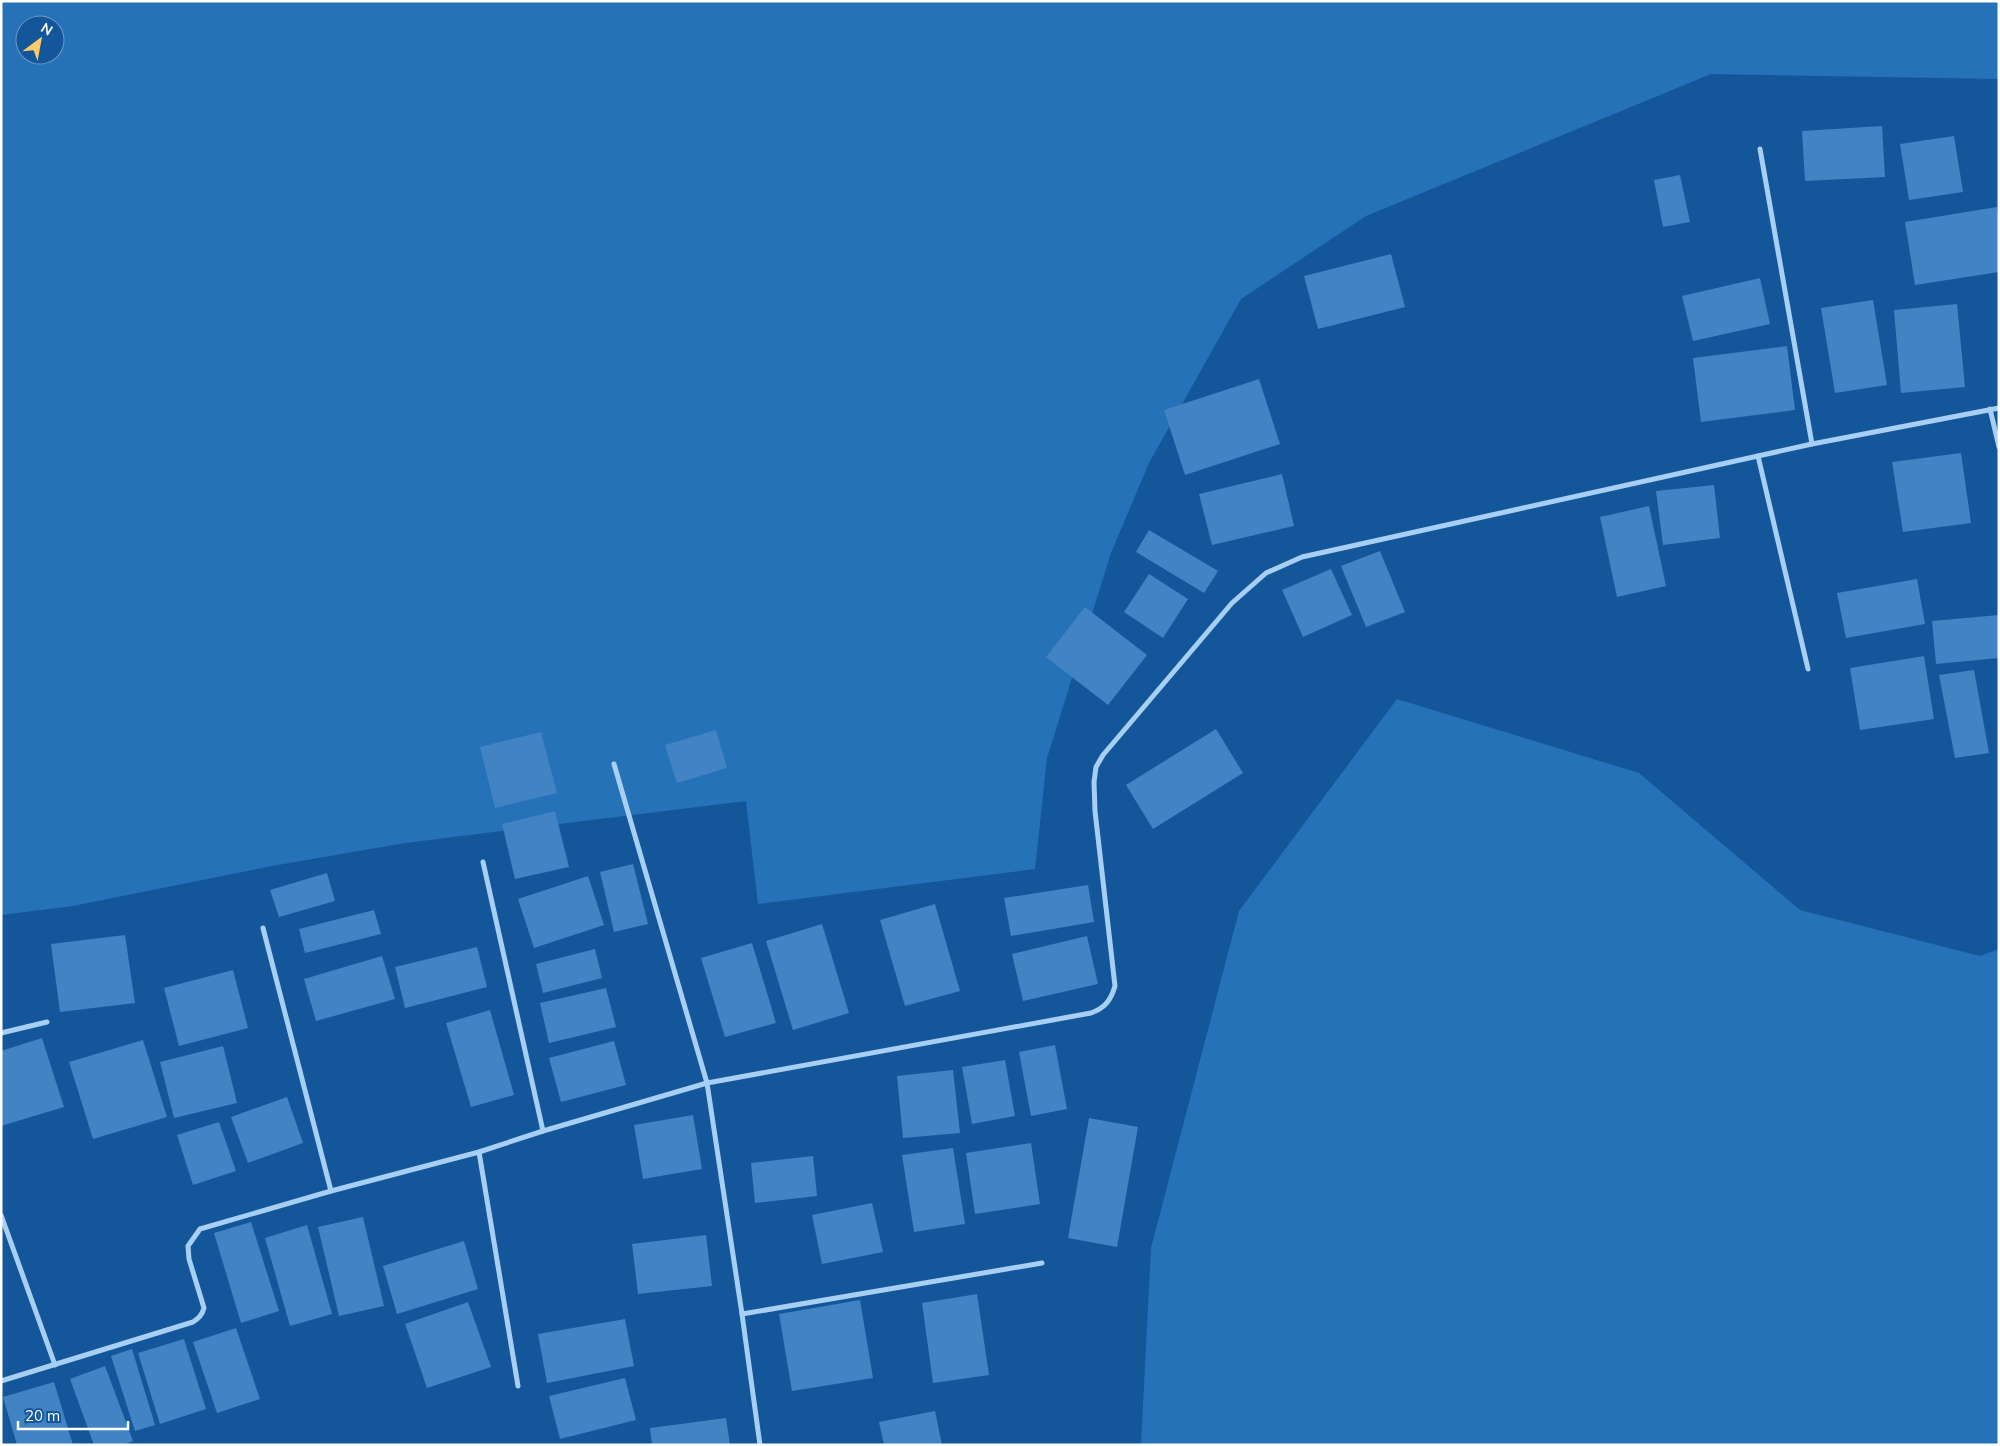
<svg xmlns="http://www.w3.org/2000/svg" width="2000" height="1446" font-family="Mulish,sans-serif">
	<rect width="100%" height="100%" fill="#13579a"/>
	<g fill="#2672b8" fill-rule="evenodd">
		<path d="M1,1H1999V79L1711,74L1366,216L1241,299L1149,463L1111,553L1047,758L1035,869L758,904L746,801L405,843L272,866L73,906L1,915ZM25,25H55V55H25Z"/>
		<path d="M1397,699L1639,773L1800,910L1980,956L1999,949V1445H1141L1151,1248L1239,911Z"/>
	</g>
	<g fill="#4183c3">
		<path d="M1882,126L1885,177L1805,181L1802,131Z"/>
		<path d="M1954,136L1963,192L1909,200L1900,144Z"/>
		<path d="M1680,175L1690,222L1663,227L1654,180Z"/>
		<path d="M1997,207L1999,218V272L1915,285L1905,222Z"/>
		<path d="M1391,254L1405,307L1318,329L1304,276Z"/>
		<path d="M1760,278L1770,324L1693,341L1682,296Z"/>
		<path d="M1873,300L1887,385L1835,393L1821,308Z"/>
		<path d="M1957,304L1965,387L1901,393L1894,310Z"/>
		<path d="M1787,346L1795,410L1701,422L1693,358Z"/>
		<path d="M1259,379L1280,444L1185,475L1164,410Z"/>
		<path d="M1961,453L1971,523L1903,532L1892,462Z"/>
		<path d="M1282,474L1294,526L1212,545L1199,494Z"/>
		<path d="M1714,485L1720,538L1663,545L1656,491Z"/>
		<path d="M1649,506L1666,586L1617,597L1600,517Z"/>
		<path d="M1149,530L1218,571L1204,593L1136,552Z"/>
		<path d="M1380,551L1405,612L1366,627L1341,566Z"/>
		<path d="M1331,569L1352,615L1303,637L1282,590Z"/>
		<path d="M1149,574L1188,599L1163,638L1124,612Z"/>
		<path d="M1917,579L1925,624L1846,638L1837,593Z"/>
		<path d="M1085,607L1147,655L1108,705L1046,657Z"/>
		<path d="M1999,615V658L1936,664L1932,621Z"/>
		<path d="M1924,656L1934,719L1860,730L1850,668Z"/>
		<path d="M1974,670L1989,753L1955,758L1939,675Z"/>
		<path d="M1216,729L1243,773L1153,829L1126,785Z"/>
		<path d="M716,730L727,768L677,783L665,745Z"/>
		<path d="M541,732L557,793L495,808L480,747Z"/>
		<path d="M555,811L569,867L515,879L502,824Z"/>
		<path d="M633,864L648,924L614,932L600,872Z"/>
		<path d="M327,873L335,901L279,917L270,890Z"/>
		<path d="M588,876L604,925L534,948L518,899Z"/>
		<path d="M1088,885L1094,922L1011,936L1004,898Z"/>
		<path d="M935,904L960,991L905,1006L880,920Z"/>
		<path d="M374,910L381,934L305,953L299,929Z"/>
		<path d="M822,924L849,1013L793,1030L766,941Z"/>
		<path d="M125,935L135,1003L60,1012L51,944Z"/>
		<path d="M1087,936L1098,984L1023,1001L1012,954Z"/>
		<path d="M752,943L776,1023L725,1037L701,958Z"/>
		<path d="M477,947L487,987L405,1008L395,967Z"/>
		<path d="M595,949L602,978L543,993L536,964Z"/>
		<path d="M382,956L395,999L316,1021L304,979Z"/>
		<path d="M233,970L248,1028L179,1046L164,988Z"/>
		<path d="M606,988L616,1027L549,1043L540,1003Z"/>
		<path d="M490,1010L514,1095L471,1107L446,1023Z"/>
		<path d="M42,1038L64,1107L1,1126V1051Z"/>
		<path d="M143,1040L167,1117L93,1139L69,1062Z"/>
		<path d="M614,1041L626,1085L561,1102L549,1058Z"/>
		<path d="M1055,1045L1067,1109L1031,1116L1019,1052Z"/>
		<path d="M223,1046L237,1103L174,1118L160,1062Z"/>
		<path d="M1005,1060L1015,1116L972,1124L962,1067Z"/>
		<path d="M953,1070L960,1133L903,1138L897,1076Z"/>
		<path d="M287,1097L303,1143L248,1163L231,1117Z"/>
		<path d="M693,1115L702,1169L643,1179L634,1125Z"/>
		<path d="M1089,1118L1138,1127L1117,1247L1068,1238Z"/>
		<path d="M219,1122L236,1171L193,1185L177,1135Z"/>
		<path d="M1031,1143L1040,1204L975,1214L966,1153Z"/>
		<path d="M953,1148L965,1224L914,1232L902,1155Z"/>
		<path d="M813,1156L817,1196L755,1203L751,1163Z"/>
		<path d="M872,1203L883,1252L822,1264L812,1215Z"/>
		<path d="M363,1217L384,1306L339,1316L318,1227Z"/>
		<path d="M251,1222L279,1311L241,1323L214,1233Z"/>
		<path d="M307,1225L332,1314L290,1326L265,1238Z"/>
		<path d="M706,1235L712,1286L638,1294L632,1244Z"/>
		<path d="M464,1241L478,1289L397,1314L383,1266Z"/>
		<path d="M977,1294L989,1375L933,1383L922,1303Z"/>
		<path d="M860,1300L873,1378L792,1391L779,1314Z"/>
		<path d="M468,1302L491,1367L427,1388L405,1324Z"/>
		<path d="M625,1319L634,1366L547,1383L538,1334Z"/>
		<path d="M236,1328L260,1399L217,1413L193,1342Z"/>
		<path d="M184,1339L206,1409L160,1424L138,1353Z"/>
		<path d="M132,1349L155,1425L135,1431L111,1356Z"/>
		<path d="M105,1366L133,1441L123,1445H94L70,1379Z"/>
		<path d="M625,1378L636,1420L560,1439L549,1396Z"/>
		<path d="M54,1382L73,1445H17L3,1397Z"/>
		<path d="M935,1411L942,1445H884L879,1422Z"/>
		<path d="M726,1418L730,1445H652L650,1428Z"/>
	</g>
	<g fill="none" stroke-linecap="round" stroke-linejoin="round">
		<g stroke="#a7cef3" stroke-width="5">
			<path d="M1760,149L1812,444"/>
			<path d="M1990,409L1999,447"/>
			<path d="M1758,456L1808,669"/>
			<path d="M614,764L707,1083L742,1314L760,1445"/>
			<path d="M483,862L543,1131"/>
			<path d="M263,928L331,1191"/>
			<path d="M1,1033L47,1022"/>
			<path d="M479,1152L518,1386"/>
			<path d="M1,1215L55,1365"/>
			<path d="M742,1314L1042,1263"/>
			<path d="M1,1381L193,1322C199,1318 202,1315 204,1308L189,1259L188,1246L200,1229L331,1191L479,1152L543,1131L707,1083L1091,1013C1105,1008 1111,1000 1115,986L1095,811L1094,782L1096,767L1103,755L1232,603L1266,573L1302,557L1812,444L1999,408"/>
		</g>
	</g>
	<rect width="2000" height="1446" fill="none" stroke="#ffffff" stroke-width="5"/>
	<g transform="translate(40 40) rotate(32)"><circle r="24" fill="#13579a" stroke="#719ac2"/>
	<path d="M0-4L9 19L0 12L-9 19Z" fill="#ffca69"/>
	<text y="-8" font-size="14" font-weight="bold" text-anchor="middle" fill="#ffffff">N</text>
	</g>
	<path d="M18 1421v8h110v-8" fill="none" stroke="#ffffff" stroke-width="2.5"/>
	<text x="25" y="1421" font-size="15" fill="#ffffff" stroke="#13579a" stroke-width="4" paint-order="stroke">20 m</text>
</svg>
